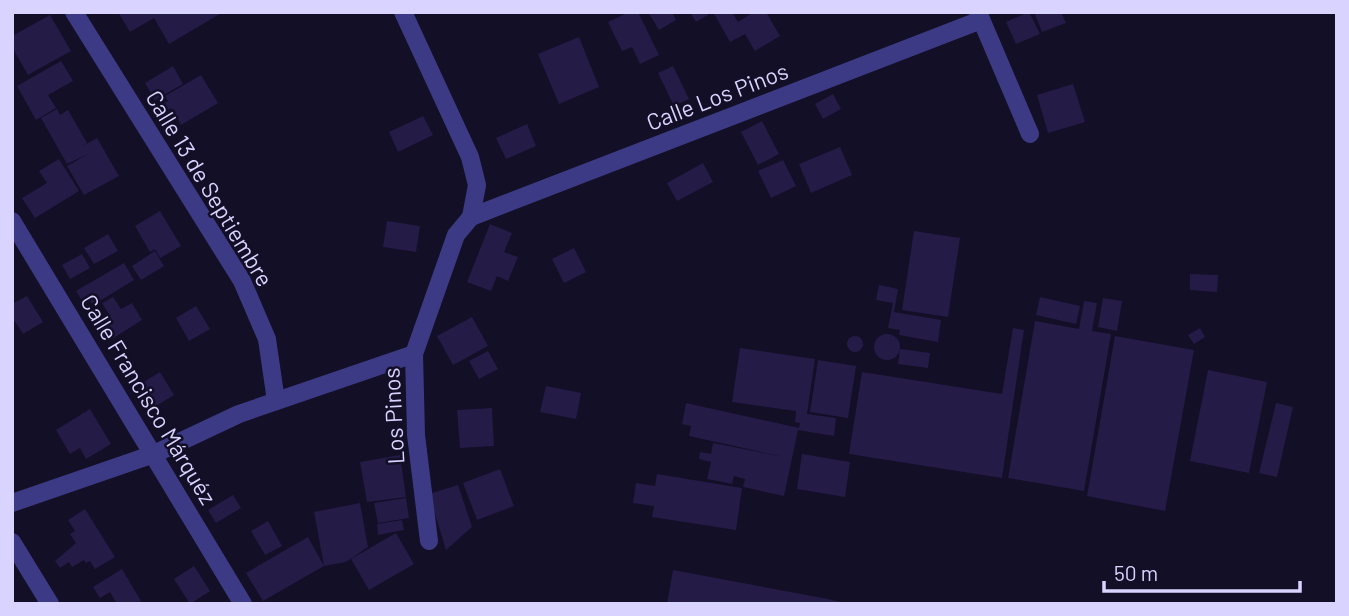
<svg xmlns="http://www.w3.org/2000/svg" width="1349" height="616" font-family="Barlow,sans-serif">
	<rect width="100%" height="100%" fill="#130f26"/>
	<g fill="#241b47">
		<path d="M118,12H223L169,44L154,18L130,32Z"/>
		<path d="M629,12H638L659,55L640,64L632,47L622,51L608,22Z"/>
		<path d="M648,12H672L676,20L659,30Z"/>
		<path d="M690,12H706L708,15L696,22Z"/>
		<path d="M713,12H732L738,22L754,12H766L780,36L755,51L745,34L730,42Z"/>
		<path d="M1029,12L1040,34L1016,44L1006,22Z"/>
		<path d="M1034,12H1061L1066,23L1042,32Z"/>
		<path d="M50,15L71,51L28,75L12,47V36Z"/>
		<path d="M579,37L599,87L559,104L538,54Z"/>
		<path d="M61,61L73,81L48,95L56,108L36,120L17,86Z"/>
		<path d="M173,66L183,84L155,100L145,83Z"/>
		<path d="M673,66L689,99L674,106L658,73Z"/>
		<path d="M201,75L218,103L181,125L171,108L168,110L172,117L167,120L159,106L168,101L165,96Z"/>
		<path d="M1073,84L1085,122L1048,133L1037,95Z"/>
		<path d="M833,94L841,109L823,119L815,104Z"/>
		<path d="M57,109L60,115L68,110L87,143L83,146L97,138L119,176L84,195L67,166L88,154L67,164L41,118Z"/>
		<path d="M423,116L433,135L398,152L389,132Z"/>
		<path d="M762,121L779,154L758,165L741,132Z"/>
		<path d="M527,124L536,146L506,159L496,138Z"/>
		<path d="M840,147L852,175L811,193L799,164Z"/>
		<path d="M59,159L79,191L35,218L22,198L47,183L39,171Z"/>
		<path d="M783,160L796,186L771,198L758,171Z"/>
		<path d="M703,163L713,182L677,201L667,183Z"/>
		<path d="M160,211L181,246L160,258L155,249L150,252L135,226Z"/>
		<path d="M387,221L420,226L416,252L383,247Z"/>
		<path d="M490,224L512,233L504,252L518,257L508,281L497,276L491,291L467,282Z"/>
		<path d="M914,231L960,238L948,317L902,310Z"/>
		<path d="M108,234L118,251L94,264L84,248Z"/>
		<path d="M574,248L586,272L564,283L552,259Z"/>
		<path d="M155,251L164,266L141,280L132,266Z"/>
		<path d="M82,254L90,268L70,279L62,265Z"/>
		<path d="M124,263L134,280L93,305L89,299L83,302L76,291Z"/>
		<path d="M1190,274L1218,275L1217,292L1190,290Z"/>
		<path d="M879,285L898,289L894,312L941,320L938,342L899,335L900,330L888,328L893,303L876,300Z"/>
		<path d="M27,296L43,322L23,334L12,317V304Z"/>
		<path d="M113,297L121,309L132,303L142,320L112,339L101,321L110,316L102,303Z"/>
		<path d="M1040,297L1080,306L1076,324L1036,315Z"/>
		<path d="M1103,298L1122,301L1117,331L1098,327Z"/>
		<path d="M1084,301L1097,303L1092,331L1111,334L1084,491L1008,478L1035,321L1079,329Z"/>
		<path d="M196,306L210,329L189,341L176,318Z"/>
		<path d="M472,317L488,346L453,365L437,336Z"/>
		<path d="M1013,328L1024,330L1002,478L849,454L862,372L1002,394Z"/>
		<path d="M1200,328L1205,337L1194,344L1188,335Z"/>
		<circle cx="887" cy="347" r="13"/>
		<path d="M1115,336L1194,350L1165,511L1087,496Z"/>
		<circle cx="855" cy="344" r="8"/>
		<path d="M740,348L815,359L807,414L836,418L834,436L798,430L784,496L743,487L745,479L734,476L732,484L707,479L711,462L699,459L700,452L711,454L713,443L784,457L689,436L691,426L682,424L686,403L799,428L800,423L795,422L796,411L732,402Z"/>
		<path d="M900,349L930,353L928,368L898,364Z"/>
		<path d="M488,351L498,369L479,379L469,361Z"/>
		<path d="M818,360L856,366L848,418L810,412Z"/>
		<path d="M1208,370L1267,382L1249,473L1190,461Z"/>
		<path d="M160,372L174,395L156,406L142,383Z"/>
		<path d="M546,386L581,393L576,419L540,412Z"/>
		<path d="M1276,403L1293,407L1277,477L1259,473Z"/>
		<path d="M492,408L494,446L460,448L457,410Z"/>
		<path d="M90,409L111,444L86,459L80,448L70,454L56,430Z"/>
		<path d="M802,454L850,462L845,497L797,489Z"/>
		<path d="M400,455L406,497L367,502L360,462Z"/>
		<path d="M500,469L514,506L477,520L463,483Z"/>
		<path d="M657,474L742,488L736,530L652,517L654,506L633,503L636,483L655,486Z"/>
		<path d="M458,485L472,527L446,550L429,494Z"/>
		<path d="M233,495L241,508L216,523L208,510Z"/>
		<path d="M406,498L409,518L378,523L374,503Z"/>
		<path d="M360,503L368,547L346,562L324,566L263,601L246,573L308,537L324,566L314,512Z"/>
		<path d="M85,509L115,557L95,569L90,561L86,563L84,560L72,567L69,562L60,568L55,561L76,543L70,534L75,531L68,520Z"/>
		<path d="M402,520L404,530L378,535L377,524Z"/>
		<path d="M268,521L282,546L265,555L251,531Z"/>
		<path d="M396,533L414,564L369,590L351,559Z"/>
		<path d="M194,566L210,591L190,604L174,579Z"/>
		<path d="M122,569L141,601L136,604H117L110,592L100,598L93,587Z"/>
		<path d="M673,570L828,599L847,604H667Z"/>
	</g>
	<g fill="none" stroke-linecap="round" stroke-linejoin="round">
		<g stroke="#3d3a85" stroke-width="18">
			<path d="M74,12L242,281L267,339L276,401"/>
			<path d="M403,12L470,157L477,185L471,217"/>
			<path d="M978,12L1030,134"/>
			<path d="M12,221L243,604"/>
			<path d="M12,503L154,454L239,414L414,354"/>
			<path d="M429,541L416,435L414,354L456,235L471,217L981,20"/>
			<path d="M12,542L50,604"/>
		</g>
	</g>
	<g text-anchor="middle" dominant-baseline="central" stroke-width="5" stroke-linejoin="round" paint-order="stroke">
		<g font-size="23" fill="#d9d4ff" stroke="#130f26">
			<text transform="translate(717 96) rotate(-21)">Calle Los Pinos</text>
			<text transform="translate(210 188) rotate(59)">Calle 13 de Septiembre</text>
			<text transform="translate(149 399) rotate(59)">Calle Francisco Márquéz</text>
			<text transform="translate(393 416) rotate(-93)">Los Pinos</text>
		</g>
	</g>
	<rect width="1349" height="616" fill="none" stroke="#d9d4ff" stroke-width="28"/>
	<path d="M1104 581v10h196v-10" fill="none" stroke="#d9d4ff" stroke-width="3.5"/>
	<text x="1114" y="581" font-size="21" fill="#d9d4ff" stroke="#130f26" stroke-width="5" paint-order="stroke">50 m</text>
</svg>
